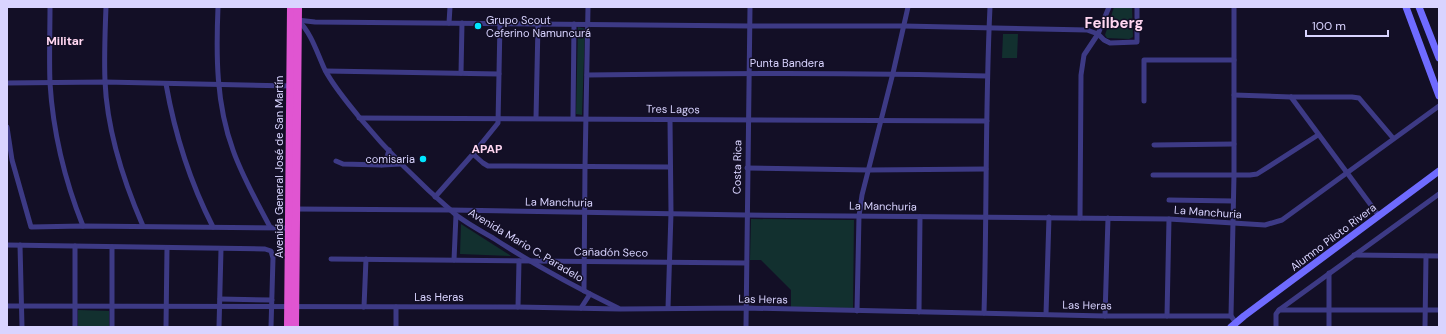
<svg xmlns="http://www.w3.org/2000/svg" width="1446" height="334" font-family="'DM Sans',sans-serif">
	<rect width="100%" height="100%" fill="#130f26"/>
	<g fill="#12302f">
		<path d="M1114,7H1132L1133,37L1129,39L1107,38L1105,35Z"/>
		<path d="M578,27L585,29L582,115L576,114Z"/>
		<path d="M1003,34H1018L1017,58H1002Z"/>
		<path d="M751,219L854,220L853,308L791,307V290L761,260H750Z"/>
		<path d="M461,224L511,256L460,254Z"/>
		<path d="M78,310L109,311V327H78Z"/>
	</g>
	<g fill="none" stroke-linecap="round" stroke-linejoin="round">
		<g stroke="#3d3a85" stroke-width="5">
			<path d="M50,7C50,32 49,58 50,83C53,132 65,181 83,226"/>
			<path d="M106,7C105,32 104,56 105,81C107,131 123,180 143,226"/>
			<path d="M218,7C216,55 216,104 233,150C242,176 257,202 270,227"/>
			<path d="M1234,7V175L1231,316L1236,323"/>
			<path d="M297,20L315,22L750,26H904L1087,30L1098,34L1104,40L1110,43L1137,42V7"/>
			<path d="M298,20C312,34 317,53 325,70C334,87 347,102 359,117C388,152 420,184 455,214C466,223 481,231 493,238C533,264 575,287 618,308"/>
			<path d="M449,23L450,7"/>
			<path d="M326,71L499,74"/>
			<path d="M461,73L462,23"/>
			<path d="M587,75C720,73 854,72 987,76"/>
			<path d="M7,83L105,82L292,86"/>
			<path d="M166,84C175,135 189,180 213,227"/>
			<path d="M1234,95L1291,97H1352L1359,98L1393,138"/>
			<path d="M1291,97L1379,216"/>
			<path d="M1144,101V60H1234"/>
			<path d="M359,118L987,121"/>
			<path d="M536,118L538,24"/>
			<path d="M573,118L574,24"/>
			<path d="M7,127L12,160L31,227L83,226L291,228"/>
			<path d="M1154,145L1234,144"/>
			<path d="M473,154L483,163L488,166L670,167"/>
			<path d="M336,161L343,164L381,165L386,161L389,150"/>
			<path d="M382,165L401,164"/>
			<path d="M747,168L868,170L986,169"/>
			<path d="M1153,175H1250L1257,174L1318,135"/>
			<path d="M435,197L473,154L498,123L500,23"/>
			<path d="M1169,200L1233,201"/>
			<path d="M294,209L451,210L746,215L1169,219L1265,225L1282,220L1439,106"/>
			<path d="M1080,218L1081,75L1084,55L1098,34L1109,7"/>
			<path d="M7,245L265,249L271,251L273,258L271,327"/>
			<path d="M20,245L22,327"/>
			<path d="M112,247V327"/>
			<path d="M1354,255L1439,256"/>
			<path d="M331,259L746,263"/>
			<path d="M454,260L456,215"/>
			<path d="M584,291L585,167L588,7"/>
			<path d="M220,299L272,300"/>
			<path d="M7,306L518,307L620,309L746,308L1105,316H1231"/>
			<path d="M364,307L366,259"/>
			<path d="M518,307L519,261"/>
			<path d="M581,308L590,294"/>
			<path d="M668,308L671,213L670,120"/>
			<path d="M1279,310H1439"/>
			<path d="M857,311L859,216L862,195L893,73L908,7"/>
			<path d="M919,312L920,217"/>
			<path d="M984,313C987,211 985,109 990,7"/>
			<path d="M1046,314L1049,217"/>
			<path d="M1105,316L1108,218"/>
			<path d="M1167,316L1169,219"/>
			<path d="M75,327V246"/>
			<path d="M166,327L167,248"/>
			<path d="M219,327L221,249"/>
			<path d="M396,327V307"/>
			<path d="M746,327L750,7"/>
			<path d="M1276,327V314L1279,310L1439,194"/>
			<path d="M1329,327V273"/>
			<path d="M1425,327L1426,256"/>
		</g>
		<g stroke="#6f6bff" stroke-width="7">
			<path d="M1406,7L1439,96"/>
			<path d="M1419,7L1439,58"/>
			<path d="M1231,327L1244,316L1439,171"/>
		</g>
		<g stroke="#e055d1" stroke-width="8">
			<path d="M288,327L291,7"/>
			<path d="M295,327L298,7"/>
		</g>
	</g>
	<g fill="#00e5ff" stroke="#130f26" stroke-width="1.5">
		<circle cx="478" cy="26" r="4"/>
		<circle cx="423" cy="159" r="4"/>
	</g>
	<g text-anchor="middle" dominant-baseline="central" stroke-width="3" stroke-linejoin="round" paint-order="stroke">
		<g font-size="11" fill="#d9d4ff" stroke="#130f26" text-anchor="start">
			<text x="486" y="20">Grupo Scout<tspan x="486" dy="13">Ceferino Namuncurá</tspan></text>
			<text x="415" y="159" text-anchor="end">comisaria</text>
		</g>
		<g font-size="11" fill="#d9d4ff" stroke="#130f26">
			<text x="787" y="63">Punta Bandera</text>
			<text transform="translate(673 109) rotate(1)">Tres Lagos</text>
			<text transform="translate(279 167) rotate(-90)">Avenida General José de San Martín</text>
			<text transform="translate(737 167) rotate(-89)">Costa Rica</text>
			<text transform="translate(559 202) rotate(1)">La Manchuria</text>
			<text transform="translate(883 206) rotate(1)">La Manchuria</text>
			<text transform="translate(1208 212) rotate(4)">La Manchuria</text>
			<text transform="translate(1333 237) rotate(-37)">Alumno Piloto Rivera</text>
			<text transform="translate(526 245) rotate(31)">Avenida Mario C. Paradelo</text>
			<text transform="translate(611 252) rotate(1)">Cañadón Seco</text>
			<text x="439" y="297">Las Heras</text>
			<text transform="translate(763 299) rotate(1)">Las Heras</text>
			<text transform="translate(1087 305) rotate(1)">Las Heras</text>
		</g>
		<g font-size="12" font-weight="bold" fill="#ffd6f0" stroke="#130f26">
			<text x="65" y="41">Militar</text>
			<text x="487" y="149">APAP</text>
		</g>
		<g font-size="15" font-weight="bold" fill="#ffd6f0" stroke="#130f26">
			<text x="1114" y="23">Feilberg</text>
		</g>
	</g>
	<rect width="1446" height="334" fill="none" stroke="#d9d4ff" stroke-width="16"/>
	<path d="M1306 30v6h82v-6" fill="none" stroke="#d9d4ff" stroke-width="2"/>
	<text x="1312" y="30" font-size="12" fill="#d9d4ff" stroke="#130f26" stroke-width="3" paint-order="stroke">100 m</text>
</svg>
